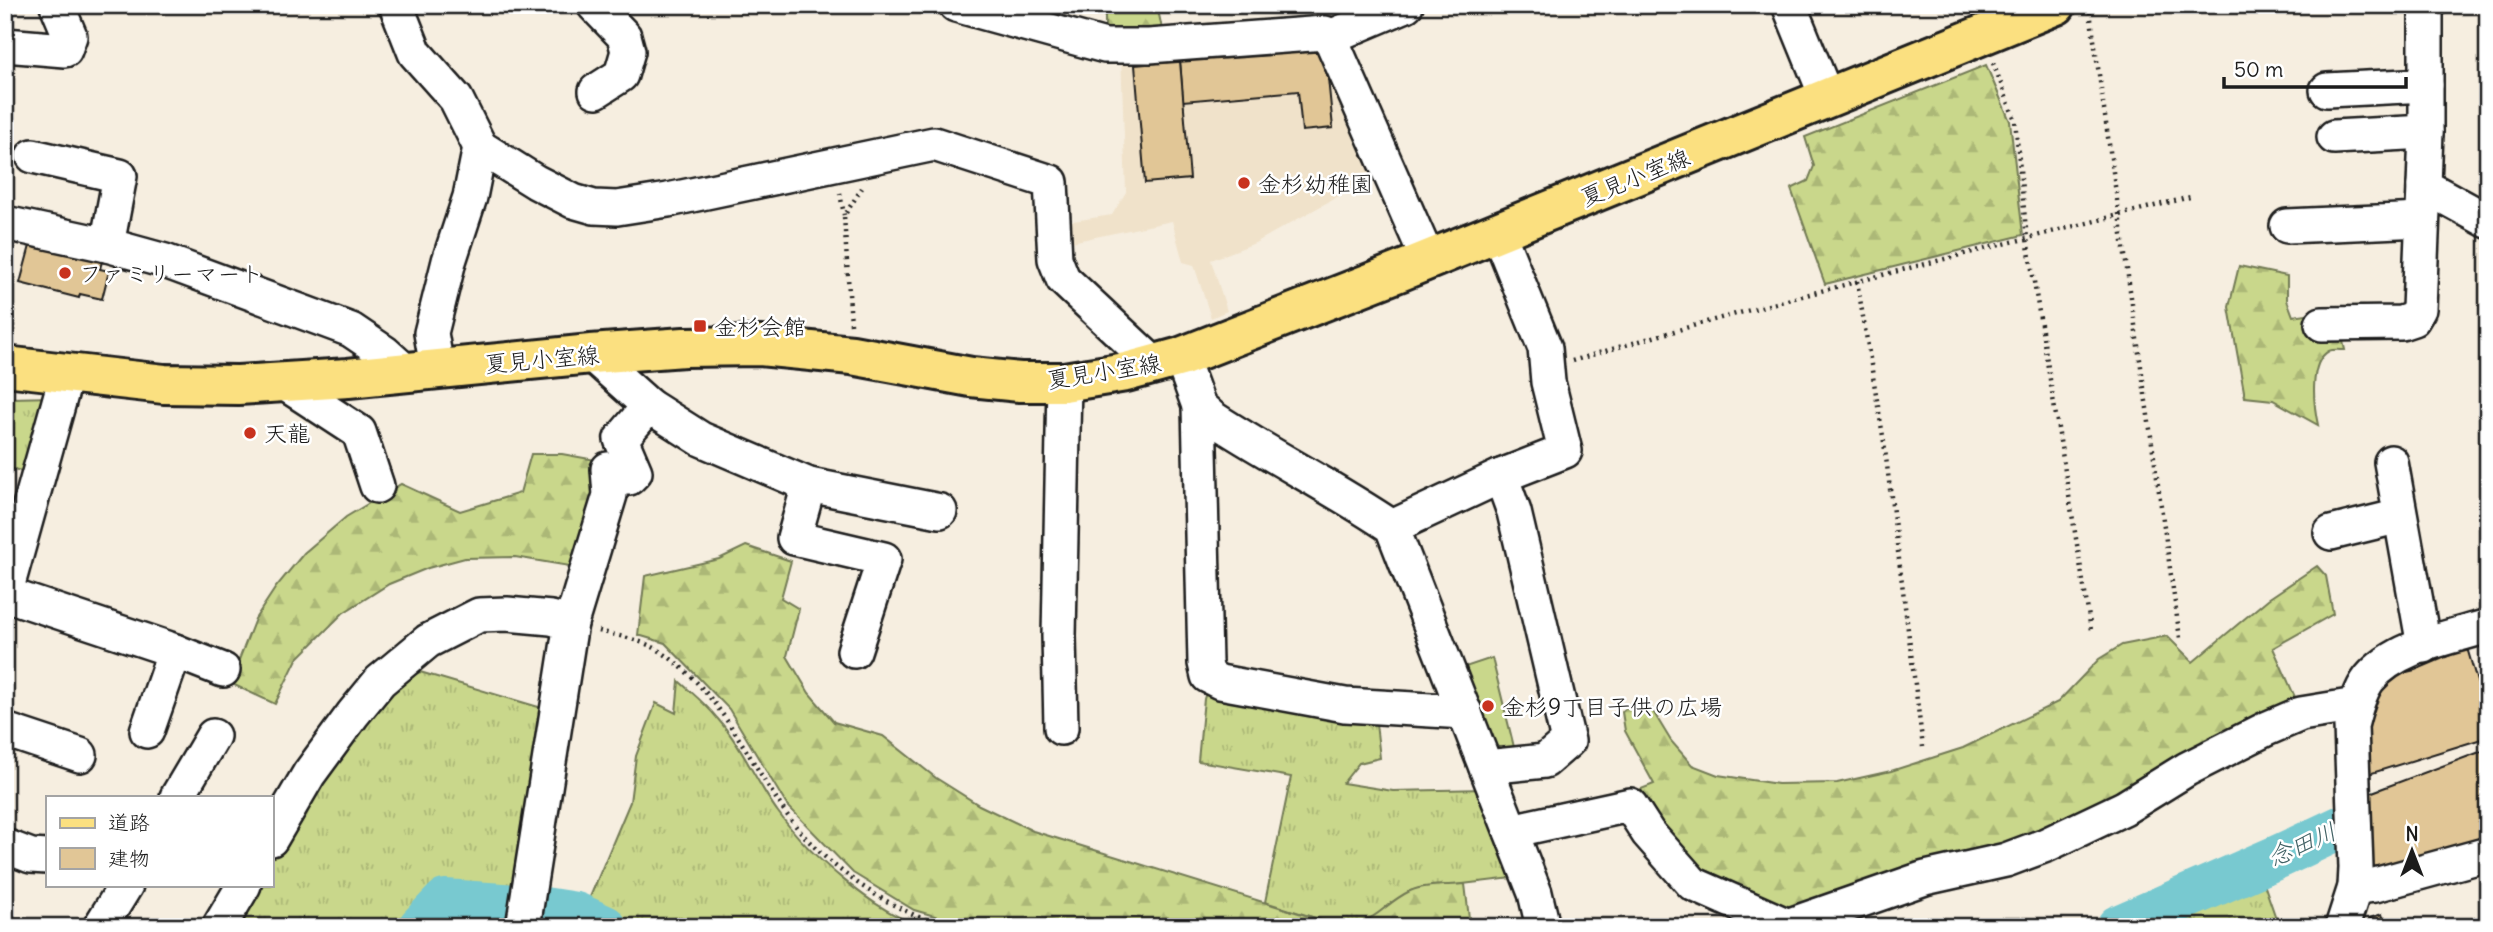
<svg xmlns="http://www.w3.org/2000/svg" width="2493" height="932" font-family="Delius,'Klee One',sans-serif">
	<defs>
		<pattern id="grass-tufts" width="24" height="20" patternUnits="userSpaceOnUse" patternTransform="scale(1.75)"><rect width="24" height="20" fill="#c9d78b"/><path d="M3 7l-1-3M5 7V3M7 7l1-3M15 17l-1-3M17 17v-4M19 17l1-3" fill="none" stroke="#acb877"/></pattern>
		<pattern id="forest-firs" width="22" height="20" patternUnits="userSpaceOnUse" patternTransform="scale(1.75)"><rect width="22" height="20" fill="#c9d78b"/><path d="M5 1l3.5 6h-7zM16 11l3.5 6h-7z" fill="#acb877"/></pattern>
	</defs>
	<rect width="100%" height="100%" fill="#f6eee0"/>
	<filter id="ink" filterUnits="userSpaceOnUse"><feTurbulence type="fractalNoise" baseFrequency=".0143" numOctaves="2"/><feDisplacementMap in="SourceGraphic" scale="14" xChannelSelector="R" yChannelSelector="G"/><feConvolveMatrix kernelMatrix="1 2 1 2 8 2 1 2 1" color-interpolation-filters="sRGB"/></filter>
	<g filter="url(#ink)">
		<path fill="#f0e2ca" d="M1320,37L1378,174L1255,243L1211,260L1227,311L1211,318L1194,265L1183,262L1172,221L1062,244L1060,223L1112,215L1126,192L1121,54Z"/>
		<g fill="url(#grass-tufts)" stroke="#727a54" stroke-width="2">
			<path d="M53,397L30,473L5,467V431L10,398Z"/>
			<path d="M420,672L552,711L524,899L438,896L409,927H232L257,885H271V860L320,777L385,687Z"/>
			<path d="M679,681C692,693 706,704 717,718C742,746 756,782 778,812C808,854 874,912 923,927H625L585,909L630,802L636,756L656,703L676,713Z"/>
			<path d="M1208,686L1375,715L1380,758L1359,763L1343,783L1393,791L1486,789L1521,877L1413,890L1391,903L1378,915L1350,926L1331,923L1265,902L1291,777L1198,761L1204,699Z"/>
			<path d="M2253,852L2279,927H2097Z"/>
			<path d="M449,908L523,912L520,927H431Z"/>
		</g>
		<g fill="url(#forest-firs)" stroke="#727a54" stroke-width="2">
			<path d="M1105,5H1157L1162,29L1105,37Z"/>
			<path d="M1986,65L2010,121L2023,235L1825,284L1791,189L1808,181L1814,166L1805,137Z"/>
			<path d="M2239,266L2287,276V300L2293,316L2313,313L2340,328L2345,350C2340,350 2333,349 2329,351C2308,362 2314,407 2318,425L2273,400L2245,397L2229,307Z"/>
			<path d="M531,454H562L601,461L588,569L515,557L465,558L428,568L389,584L343,613L297,659L275,704L230,683L255,619L276,587L304,553L346,517L401,484L460,511L520,493Z"/>
			<path d="M746,546L791,561L781,598L799,609L787,656L809,693L834,722L883,736L936,778L979,805L1033,831L1331,923C1375,930 1377,907 1410,891C1425,884 1449,886 1465,884L1470,927H1065L1037,921L988,922L945,919L914,910L853,873L786,804L729,709L665,643L638,635L645,576L719,559Z"/>
			<path d="M2317,566L2326,576L2333,614L2273,648L2299,706L2087,820L1785,917L1695,876L1654,827L1641,789L1654,784L1625,731L1622,712L1632,702L1651,708L1671,741L1692,765L1718,775L1778,784L1837,783L1891,771L1963,748L2058,702L2099,659L2122,645L2167,636L2193,662L2268,599Z"/>
		</g>
		<path fill="#c9d78b" stroke="#727a54" stroke-width="2" d="M1492,658L1514,747L1505,750L1487,742L1456,670Z"/>
		<g fill="none" stroke-linecap="round" stroke-linejoin="round">
			<g stroke="#78c9d0" stroke-width="44">
				<path d="M420,927L445,901L531,907L576,914L605,927"/>
				<path d="M2118,927L2280,856L2357,820L2393,807"/>
			</g>
		</g>
		<g fill="#e1c696" stroke="#1c1c1c" stroke-width="2">
			<path d="M2481,5H2488V40Z"/>
			<path d="M1325,48L1333,128L1302,131L1298,91L1183,101L1180,61Z"/>
			<path d="M1180,61L1190,179L1145,183L1135,65Z"/>
			<path d="M31,242L102,261L100,269L109,271L102,299L80,294L79,298L20,283Z"/>
			<path d="M2467,648L2488,718V737L2369,774L2364,731L2381,687L2394,675L2415,670Z"/>
			<path d="M2488,749V847L2369,878L2367,794Z"/>
			<path d="M2382,914L2386,927H2373L2370,918Z"/>
		</g>
		<g fill="none" stroke-linecap="round" stroke-linejoin="round">
			<defs>
				<g id="minor">
					<path d="M396,5L415,53L456,99L480,147L470,197L449,261L431,333L437,368"/>
					<path d="M594,5L624,36L628,51L621,75L596,91"/>
					<path d="M956,5L1105,46H1149L1325,33L1330,37L1428,260"/>
					<path d="M1789,5L1827,98"/>
					<path d="M2426,5V132L2424,186L2488,221"/>
					<path d="M1330,37L1406,5"/>
					<path d="M5,45L65,50L70,36L57,5"/>
					<path d="M2327,90L2426,85"/>
					<path d="M2334,137L2426,132"/>
					<path d="M480,147L536,182L573,201L594,207L617,208L668,200L934,144L1051,182L1055,259L1063,279L1155,365"/>
					<path d="M33,156L120,176L107,245"/>
					<path d="M5,223L107,245L165,261L351,330L385,353L405,371"/>
					<path d="M2287,226L2422,220"/>
					<path d="M2322,324L2401,323L2413,319L2419,309L2424,186"/>
					<path d="M591,354L649,406L701,439L809,485L940,511"/>
					<path d="M1181,357L1199,406L1211,417C1270,456 1333,487 1392,527L1535,893L1543,927"/>
					<path d="M284,383L359,432L377,486"/>
					<path d="M1199,406L1205,663L1208,676L1220,682L1345,705L1465,712"/>
					<path d="M2391,462L2424,646"/>
					<path d="M809,485L794,538L884,559L854,651"/>
					<path d="M1392,527L1501,476L1565,451L1548,382L1545,348L1498,232"/>
					<path d="M2331,533L2400,516"/>
					<path d="M5,594L167,648L223,670"/>
					<path d="M5,595L67,373"/>
					<path d="M1061,728L1059,636L1064,382"/>
					<path d="M5,730L80,755"/>
					<path d="M147,731L175,651"/>
					<path d="M1486,767L1545,761L1568,741L1514,512L1501,476"/>
					<path d="M177,797L213,736"/>
					<path d="M1511,831L1630,805L1648,833L1693,884L1786,925"/>
					<path d="M271,839L309,774L353,714L380,681L428,641L479,615L507,614L551,618L571,623"/>
					<path d="M5,846L31,856L47,857"/>
					<path d="M2355,887L2375,885L2488,854"/>
					<path d="M100,927L126,885"/>
					<path d="M219,927L244,885"/>
					<path d="M523,927L571,623L610,495L608,469L629,478L635,472L621,439L649,406"/>
					<path d="M1784,927L1925,878L2006,860L2046,845L2124,808L2187,769L2266,729L2301,714L2356,705"/>
					<path d="M2342,927L2355,887L2356,868L2351,726C2355,711 2359,692 2369,679C2396,646 2449,638 2488,626"/>
				</g>
				<path id="major" d="M5,366L164,384L238,385L348,378L591,354L684,347L760,346L852,355L971,377L1020,382H1064L1126,372L1181,357L1401,271L2056,5"/>
			</defs>
			<use href="#minor" stroke="#1c1c1c" stroke-width="38"/>
			<use href="#major" stroke="#1c1c1c" stroke-width="44"/>
			<g stroke="#1c1c1c" stroke-width="4.5" stroke-dasharray="2 5" stroke-linecap="butt">
				<path d="M2089,5L2180,638"/>
				<path d="M1993,63L2015,120L2027,239L2091,630"/>
				<path d="M840,193L844,215"/>
				<path d="M1857,281L1884,442L1923,747"/>
				<path d="M851,324L844,216L862,188"/>
				<path d="M1572,361C1777,299 1986,249 2194,196"/>
				<path d="M599,631C618,636 643,640 660,651C716,688 745,752 781,806C819,863 881,906 946,927"/>
				<path d="M1027,927H1039"/>
			</g>
			<use href="#minor" stroke="#fff" stroke-width="33"/>
			<use href="#major" stroke="#fbe080" stroke-width="38"/>
		</g>
	</g>
	<g fill="#c8321e" stroke="#fff" stroke-width="2.5">
		<circle cx="1244" cy="183" r="7"/>
		<circle cx="65" cy="273" r="7"/>
		<rect x="693" y="319" width="14" height="14" rx="3.5"/>
		<circle cx="250" cy="433" r="7"/>
		<circle cx="1488" cy="706" r="7"/>
	</g>
	<g text-anchor="middle" dominant-baseline="central" stroke-width="5" stroke-linejoin="round" paint-order="stroke">
		<g font-size="23" fill="#1c1c1c" stroke="#fff">
			<text transform="translate(1635 177) rotate(-22)">夏見小室線</text>
			<text transform="translate(542 359) rotate(-5)">夏見小室線</text>
			<text transform="translate(1104 371) rotate(-9)">夏見小室線</text>
		</g>
		<g font-size="23" fill="#1c1c1c" stroke="#fff" text-anchor="start">
			<text x="1258" y="183">金杉幼稚園</text>
			<text x="79" y="273">ファミリーマート</text>
			<text x="714" y="326">金杉会館</text>
			<text x="264" y="433">天龍</text>
			<text x="1502" y="706">金杉9丁目子供の広場</text>
		</g>
		<g font-size="24" font-style="italic" fill="#416164" stroke="#fff">
			<text transform="translate(2302 844) rotate(-24)">念田川</text>
		</g>
	</g>
	<rect width="2493" height="932" fill="none" stroke="#fff" stroke-width="28"/>
	<rect x="14" y="14" width="2465" height="904" fill="none" stroke="#1c1c1c" stroke-width="2.5" filter="url(#ink)"/>
	<rect x="46" y="796" width="228" height="91" fill="#ffffff" stroke="#a4a4a4" stroke-width="2"/>
	<rect x="60" y="818" width="35" height="10" fill="#fbe080" stroke="#a4a4a4" stroke-width="2"/>
	<text x="108" y="830" font-size="21" fill="#1c1c1c">道路</text>
	<rect x="60" y="848" width="35" height="21" fill="#e1c696" stroke="#a4a4a4" stroke-width="2"/>
	<text x="108" y="866" font-size="21" fill="#1c1c1c">建物</text>
	<g transform="translate(2412 851)" stroke="#ffffff" stroke-width="5" paint-order="stroke">
	<path d="M0-5L12 26L0 18L-12 26Z" fill="#1c1c1c"/>
	<text y="-10" font-size="19" font-weight="bold" text-anchor="middle" fill="#1c1c1c">N</text>
	</g>
	<path d="M2224 77v10h182v-10" fill="none" stroke="#1c1c1c" stroke-width="3.5"/>
	<text x="2234" y="77" font-size="21" fill="#1c1c1c" stroke="#ffffff" stroke-width="5" paint-order="stroke">50 m</text>
</svg>
